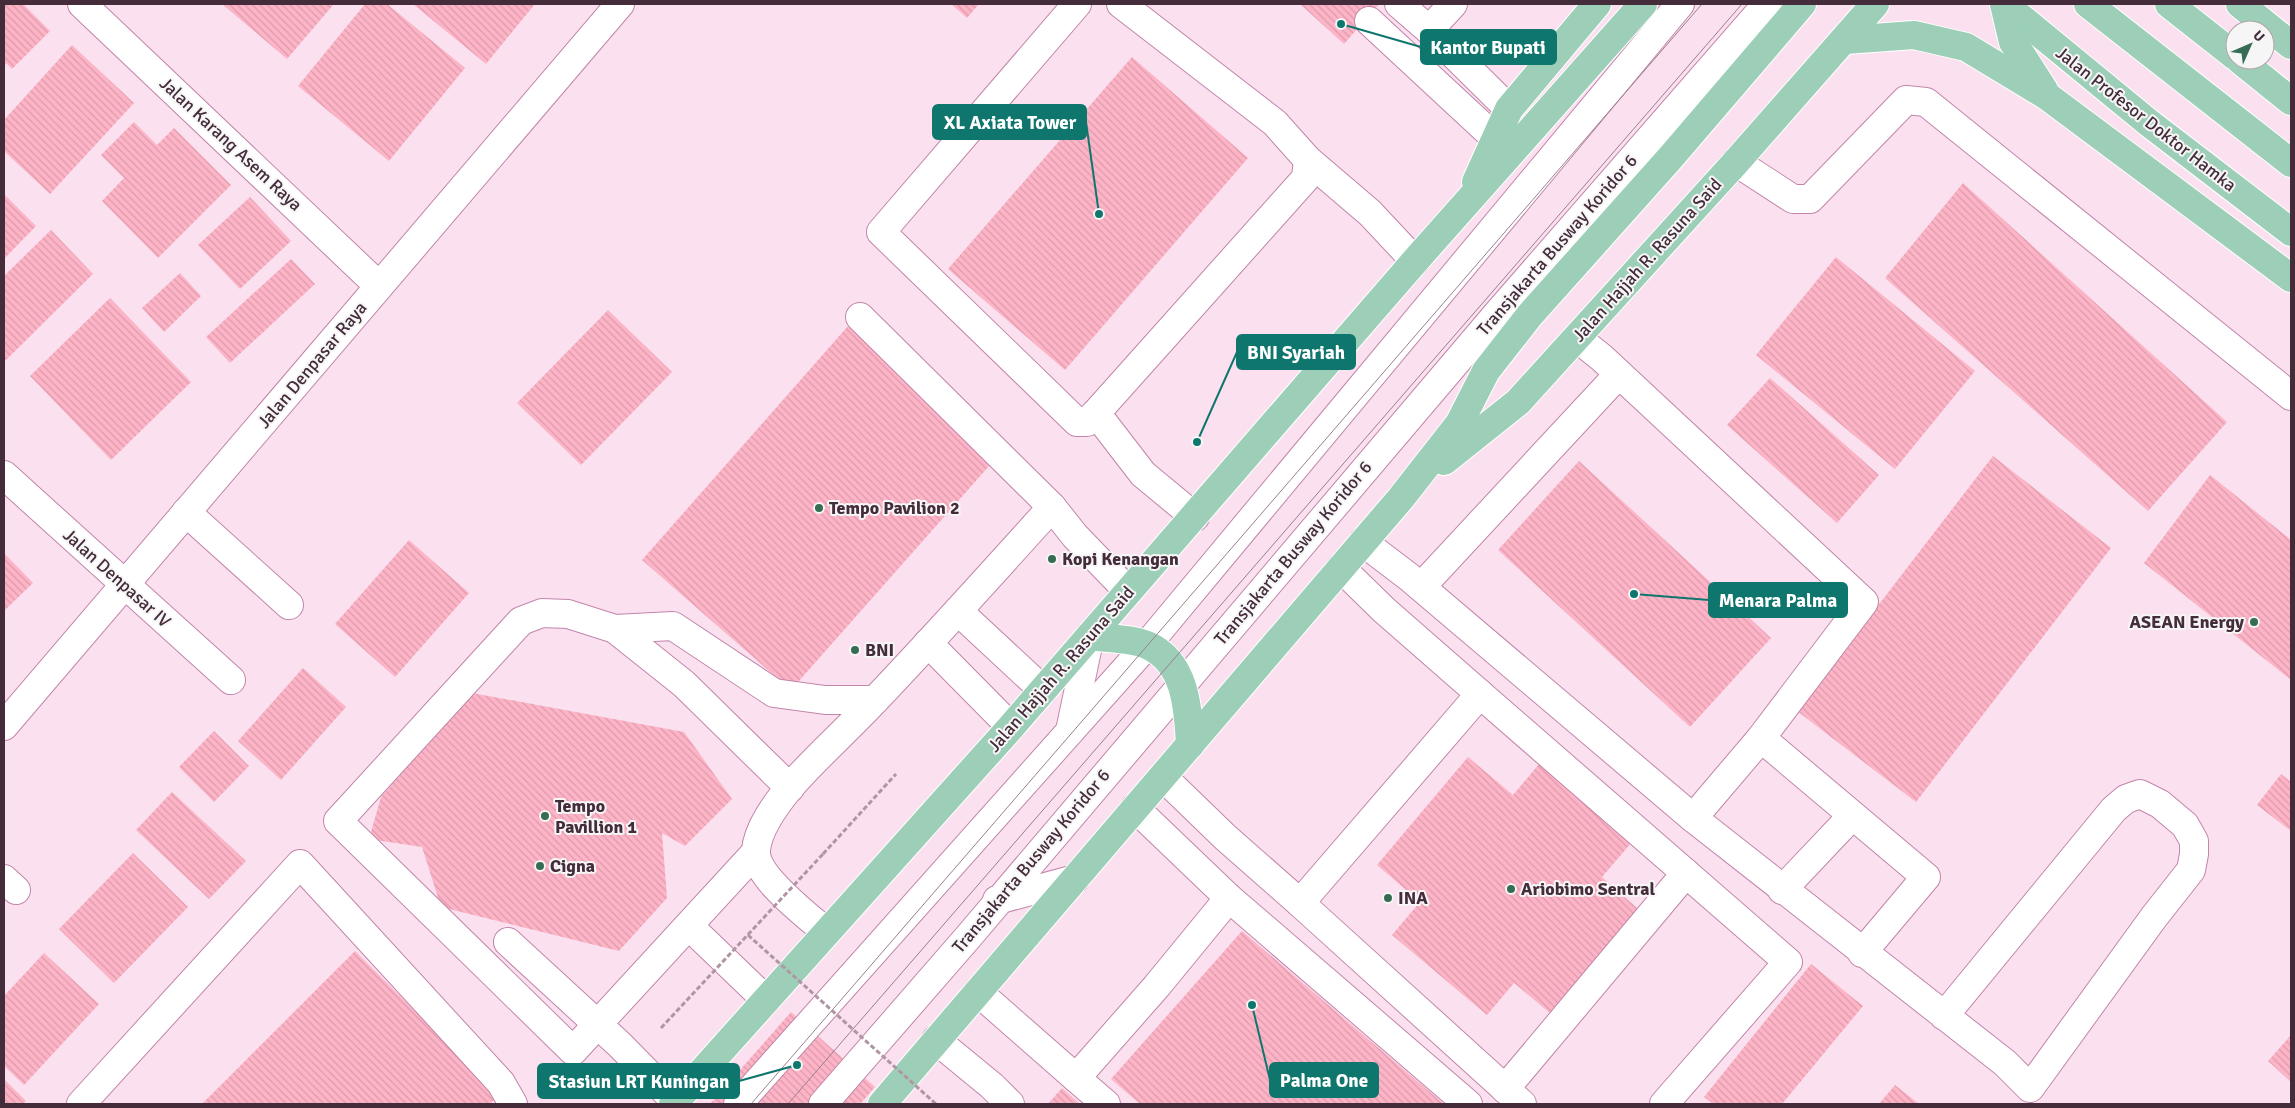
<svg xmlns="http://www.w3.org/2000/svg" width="2295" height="1108" font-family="Signika,sans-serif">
	<defs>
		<pattern id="building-back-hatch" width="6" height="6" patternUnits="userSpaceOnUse" patternTransform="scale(1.25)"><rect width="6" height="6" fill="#feb4c7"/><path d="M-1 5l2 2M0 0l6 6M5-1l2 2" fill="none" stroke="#db9bac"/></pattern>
	</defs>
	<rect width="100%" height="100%" fill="#fbe0ef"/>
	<g fill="url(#building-back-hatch)">
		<path d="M4,4H23L50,31L12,69L6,63L4,66Z"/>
		<path d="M222,4H334L287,59Z"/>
		<path d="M365,4H387L465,68L389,161L298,86Z"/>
		<path d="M413,4H535L486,64Z"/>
		<path d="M951,4H979L967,18Z"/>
		<path d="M1300,4H1379L1344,44Z"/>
		<path d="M72,45L134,103L50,194L4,151V120Z"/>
		<path d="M1132,57L1248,158L1065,370L948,269Z"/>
		<path d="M134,122L157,145L174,128L231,185L158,258L102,201L124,178L101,155Z"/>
		<path d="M1963,183L2227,422L2148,511L1885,278Z"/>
		<path d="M4,194L36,226L4,259Z"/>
		<path d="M250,197L291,241L240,289L198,245Z"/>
		<path d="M51,230L93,274L4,362V276Z"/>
		<path d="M1836,257L1975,371L1895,469L1756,355Z"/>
		<path d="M291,259L315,284L230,363L206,337Z"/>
		<path d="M180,273L201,296L164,332L142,308Z"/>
		<path d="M110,298L191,382L111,460L30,376Z"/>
		<path d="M608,310L672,372L581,465L517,403Z"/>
		<path d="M848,326L997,457L791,690L642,560Z"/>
		<path d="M1770,378L1879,475L1837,523L1727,425Z"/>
		<path d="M1993,456L2111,548L1916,802L1797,711Z"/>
		<path d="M1579,461L1771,638L1690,727L1498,550Z"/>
		<path d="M2210,475L2291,540V680L2144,563Z"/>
		<path d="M409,540L469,593L395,677L335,624Z"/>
		<path d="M4,553L33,583L4,611Z"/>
		<path d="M303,668L346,707L281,780L238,741Z"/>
		<path d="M472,693L684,732L732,799L685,846L662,833L667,898L619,951L441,907L422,847L369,839L381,797Z"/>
		<path d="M214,731L249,766L214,802L179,767Z"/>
		<path d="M1468,757L1513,795L1545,757L1638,835L1602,877L1645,915L1557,1019L1514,983L1487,1015L1392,935L1420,902L1377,865Z"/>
		<path d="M2281,774L2291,782V831L2257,805Z"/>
		<path d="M172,792L246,861L209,899L136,830Z"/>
		<path d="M133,853L188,907L114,983L59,929Z"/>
		<path d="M1242,931L1444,1104H1140L1111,1079Z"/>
		<path d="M355,951L499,1095L490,1104H202Z"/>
		<path d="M44,953L99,1004L24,1085L4,1066V996Z"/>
		<path d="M1811,964L1863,1006L1782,1104H1713L1704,1097Z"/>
		<path d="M791,1012L875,1087L860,1104H710Z"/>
		<path d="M2291,1035V1082L2268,1061Z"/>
		<path d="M4,1079L26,1101L23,1104H4Z"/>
		<path d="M1895,1085L1919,1104H1879Z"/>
		<path d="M1062,1088L1080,1104H1048Z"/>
	</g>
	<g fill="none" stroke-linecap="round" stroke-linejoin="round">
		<defs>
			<g id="minor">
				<path d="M82,4L379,286"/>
				<path d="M1077,4L881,232L1077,422H1087L1096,413L1306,178L1308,160"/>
				<path d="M1121,4L1275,123L1308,160L1370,213L1415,261"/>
				<path d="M1399,4L1429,30L1509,109"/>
				<path d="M1369,21L1495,138"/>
				<path d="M1429,30L1453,4"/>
				<path d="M1736,162L1793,199H1810L1906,100L1926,102L2291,396"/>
				<path d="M860,317L1052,507L1075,536L1128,591"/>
				<path d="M1577,338L1602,358L1864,602L1761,738"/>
				<path d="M1096,413L1143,474L1195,517"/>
				<path d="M4,475L231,680"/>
				<path d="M186,512L289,605"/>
				<path d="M1363,542L1409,577L1693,818L2005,1063L2030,1088L2154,917L2191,870L2194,854V841L2185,825L2160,804L2140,794L2126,799L2114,809L1944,1016"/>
				<path d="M1421,587L1618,375"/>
				<path d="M958,611L1043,690"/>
				<path d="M615,629L673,626L774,693L825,700H875"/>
				<path d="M928,643L1011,727"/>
				<path d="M1480,694L1788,962L1664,1104"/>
				<path d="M4,726L620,4"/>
				<path d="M1070,731L1090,636"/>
				<path d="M1163,777L1225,837L1300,903L1480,694L1384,610L1341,568"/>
				<path d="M1693,818L1761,738L1926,877L1862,953"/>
				<path d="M756,852L573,1051L338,821L521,621L542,613L568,614L615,629L684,684L790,788"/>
				<path d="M4,879L16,890"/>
				<path d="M1782,890L1852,816"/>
				<path d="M1229,898L1468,1104"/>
				<path d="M997,900L1075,879"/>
				<path d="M1300,903L1522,1104"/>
				<path d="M689,926L766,1000"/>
				<path d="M826,932C808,916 754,876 756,850C758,828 776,804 790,787C816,757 847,730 875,700C935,637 993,572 1052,507"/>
				<path d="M508,942L620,1045L676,1102"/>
				<path d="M978,992L1076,1078L1156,987L1229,898L1135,808"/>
				<path d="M936,1040L992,1086L1010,1104"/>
				<path d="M1076,1078L1106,1104"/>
				<path d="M1505,1089L1686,873"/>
				<path d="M81,1104L300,864L501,1083L513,1104"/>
				<path d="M738,1104L1147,645L1680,4"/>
				<path d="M823,1104L969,936L1497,314L1767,4"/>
			</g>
			<g id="major">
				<path d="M2004,4L2149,123L2291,232"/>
				<path d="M2004,4L2013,42L2044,90"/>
				<path d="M2088,4L2291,163"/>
				<path d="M2169,4L2235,56"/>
				<path d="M2240,4L2291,45"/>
				<path d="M1845,40L1914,35L1966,47L2047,96L2291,278"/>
				<path d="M2240,60L2291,101"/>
				<path d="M1476,182L1509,109L1597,4"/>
				<path d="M1444,461L1518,402L1736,162L1875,4"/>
				<path d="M1090,636C1108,639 1130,638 1147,645C1186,662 1188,708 1190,745"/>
				<path d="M673,1104L1011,727L1415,261L1643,4"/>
				<path d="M882,1104L1401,498L1459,424L1486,371L1529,316L1671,157L1802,4"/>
			</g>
		</defs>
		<use href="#minor" stroke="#c285ab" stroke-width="30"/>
		<use href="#major" stroke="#fff" stroke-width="30"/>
		<path stroke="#b096a5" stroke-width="3" stroke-dasharray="5 2.5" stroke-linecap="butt" d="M823,854L896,774"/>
		<use href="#minor" stroke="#fff" stroke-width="28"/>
		<use href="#major" stroke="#9dcfb8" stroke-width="28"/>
		<g stroke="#997f8e" stroke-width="1">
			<path d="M751,1104L1702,4"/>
			<path d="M788,1104L1742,4"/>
		</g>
		<g stroke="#b096a5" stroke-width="3" stroke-dasharray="5 2.5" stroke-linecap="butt">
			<path d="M748,935L936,1104"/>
			<path d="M661,1028L823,854"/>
		</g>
	</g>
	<g fill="#356c53" stroke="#f6f6f6" stroke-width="2">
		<circle cx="819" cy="508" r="5"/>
		<circle cx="1052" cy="559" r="5"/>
		<circle cx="2254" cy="622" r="5"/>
		<circle cx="855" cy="650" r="5"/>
		<circle cx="545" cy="816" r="5"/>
		<circle cx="540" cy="866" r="5"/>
		<circle cx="1511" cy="889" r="5"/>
		<circle cx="1388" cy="898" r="5"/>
	</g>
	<g text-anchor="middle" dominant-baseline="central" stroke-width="4" stroke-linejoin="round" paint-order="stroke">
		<g font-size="18" fill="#452c3b" stroke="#f6f6f6">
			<text transform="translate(2146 119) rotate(38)">Jalan Profesor Doktor Hamka</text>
			<text transform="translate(231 144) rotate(43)">Jalan Karang Asem Raya</text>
			<text transform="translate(1557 245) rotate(-49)">Transjakarta Busway Koridor 6</text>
			<text transform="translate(1647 260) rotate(-48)">Jalan Hajjah R. Rasuna Said</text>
			<text transform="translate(312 365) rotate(-50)">Jalan Denpasar Raya</text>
			<text transform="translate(1293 553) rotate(-50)">Transjakarta Busway Koridor 6</text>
			<text transform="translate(117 578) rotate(42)">Jalan Denpasar IV</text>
			<text transform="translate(1061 669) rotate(-49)">Jalan Hajjah R. Rasuna Said</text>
			<text transform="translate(1031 861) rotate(-50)">Transjakarta Busway Koridor 6</text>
		</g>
		<g font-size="18" font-weight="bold" fill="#452c3b" stroke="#f6f6f6" text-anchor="start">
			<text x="829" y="508">Tempo Pavilion 2</text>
			<text x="1062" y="559">Kopi Kenangan</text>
			<text x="2244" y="622" text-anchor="end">ASEAN Energy</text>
			<text x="865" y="650">BNI</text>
			<text x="555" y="806">Tempo<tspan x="555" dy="21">Pavillion 1</tspan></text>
			<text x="550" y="866">Cigna</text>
			<text x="1521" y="889">Ariobimo Sentral</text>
			<text x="1398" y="898">INA</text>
		</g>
	</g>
	<path fill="none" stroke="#0f766e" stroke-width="2" d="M1341 24L1421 47M1099 214L1086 122M1197 442L1237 352M1634 594L1709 600M1252 1005L1270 1080M797 1065L739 1081"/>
	<g fill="#0f766e" stroke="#f6f6f6" stroke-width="2">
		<circle cx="1341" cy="24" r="5"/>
		<circle cx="1099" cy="214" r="5"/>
		<circle cx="1197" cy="442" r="5"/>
		<circle cx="1634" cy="594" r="5"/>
		<circle cx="1252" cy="1005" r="5"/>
		<circle cx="797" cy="1065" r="5"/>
	</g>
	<g fill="#0f766e" stroke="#0f766e" stroke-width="2">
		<rect x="1421" y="30" width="135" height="34" rx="5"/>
		<rect x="933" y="105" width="153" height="34" rx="5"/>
		<rect x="1237" y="335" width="118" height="34" rx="5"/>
		<rect x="1709" y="583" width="138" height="34" rx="5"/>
		<rect x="1270" y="1063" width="108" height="34" rx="5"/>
		<rect x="538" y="1064" width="201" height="34" rx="5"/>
	</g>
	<g font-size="19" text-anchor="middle" font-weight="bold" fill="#fff">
		<text x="1488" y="54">Kantor Bupati</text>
		<text x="1010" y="129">XL Axiata Tower</text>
		<text x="1296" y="359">BNI Syariah</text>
		<text x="1778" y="607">Menara Palma</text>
		<text x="1324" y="1087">Palma One</text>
		<text x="639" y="1088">Stasiun LRT Kuningan</text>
	</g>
	<rect width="2295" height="1108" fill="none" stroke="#452c3b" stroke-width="10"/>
	<g transform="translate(2250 45) rotate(45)"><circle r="24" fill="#f6f6f6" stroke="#afa5ab"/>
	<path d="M0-4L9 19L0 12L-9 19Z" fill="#356c53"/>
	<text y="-8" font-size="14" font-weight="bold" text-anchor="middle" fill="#452c3b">U</text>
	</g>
</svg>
